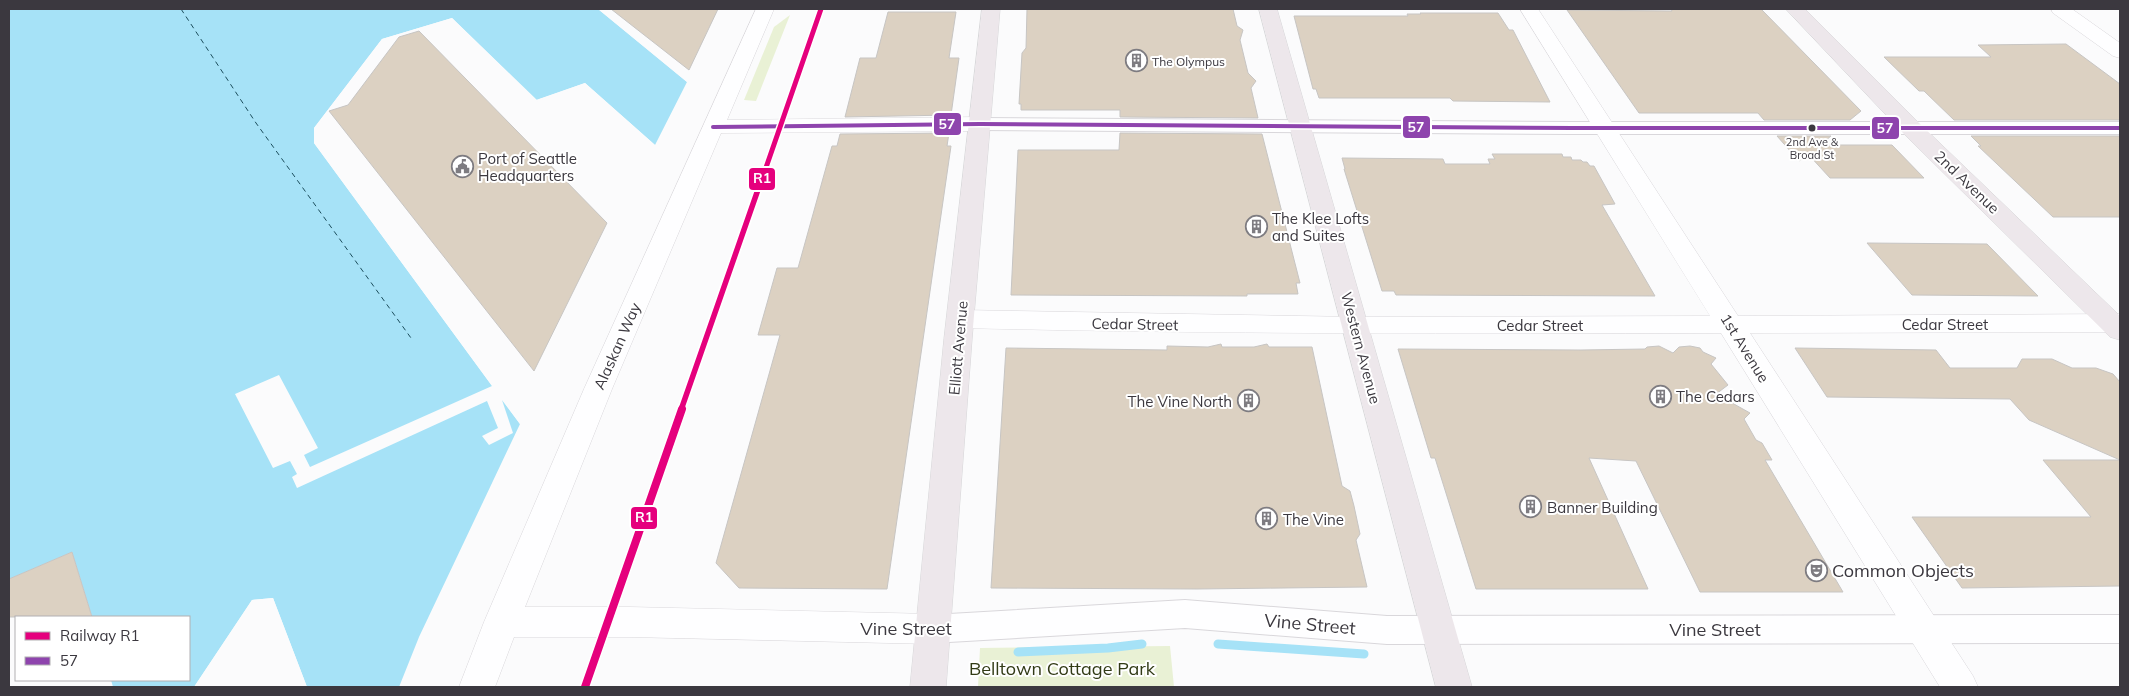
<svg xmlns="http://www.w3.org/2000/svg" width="2129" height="696" font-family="Mulish,sans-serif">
	<rect width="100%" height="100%" fill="#fbfbfc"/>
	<g fill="#e9f1d5">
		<path d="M790,15L756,101L744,100L774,27Z"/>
		<path d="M1170,646L1174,687H978L980,648Z"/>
	</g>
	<path fill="#a6e2f7" d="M9,9H598L687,82L655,145L585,83L537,100L452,18L382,39L314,128V143L520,424L419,637L399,687H307L273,598L252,600L194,687H113L111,680H189V617H92L72,552L9,579Z"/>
	<g fill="#fbfbfc">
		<path d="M598,9H602L688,79L687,82Z"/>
		<path d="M452,18L536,100L585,83L655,145L654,148L585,86L535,102L451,21L384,41L316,129L317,142L522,422L520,424L502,400L513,433L489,445L482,436L498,428L487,401L297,488L292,477L297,474L290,461L273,468L235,394L279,375L318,448L304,455L310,467L492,386L314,143V128L382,39Z"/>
		<path d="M273,598L307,687H305L272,601L254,602L197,687H194L252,600Z"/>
	</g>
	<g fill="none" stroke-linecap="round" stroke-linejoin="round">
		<g stroke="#a6e2f7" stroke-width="9">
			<path d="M1218,644L1364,654"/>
			<path d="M1018,652L1108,648L1142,644"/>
		</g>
		<path stroke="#1c4e5d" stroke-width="1" stroke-dasharray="5 4" stroke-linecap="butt" d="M181,9L256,123L411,338"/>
	</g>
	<g fill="#dcd1c2" stroke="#c7c5c3">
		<path d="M611,9H718L689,70Z"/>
		<path d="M1027,9H1233L1237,26L1243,30L1240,40L1248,73L1256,81L1251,88L1258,118L1120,117V110H1021V104H1019L1022,53L1026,48Z"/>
		<path d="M1671,9H1761L1861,111L1850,120H1764L1758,113H1639L1567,10L1672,11Z"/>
		<path d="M888,12H956L949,58H959L951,115L845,117L860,58H876Z"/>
		<path d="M1420,13H1498L1509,30H1513L1550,102L1453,101L1450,98H1319L1316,89H1313L1294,16H1408L1407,14H1421Z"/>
		<path d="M419,31L607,223L534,371L329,111L348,105L399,37Z"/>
		<path d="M2066,44L2120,84V120H1954L1924,91H1919L1884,57H1991L1978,45Z"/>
		<path d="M949,133L947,146H951L887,589L739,588L716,563L780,335H758L777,268H798L832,146H837L840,134Z"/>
		<path d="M1120,133L1262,134L1300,283H1296L1298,294H1247V296L1011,295L1018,150H1119Z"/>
		<path d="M1777,136H1831L1820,145H1892L1924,178H1830L1808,154L1799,161Z"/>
		<path d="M1971,136H2120V217H2053L1978,146H1981Z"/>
		<path d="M1492,154H1562L1563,157H1571L1572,160H1581L1583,162H1587L1590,166H1594L1615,204L1602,205L1655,296L1396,295L1394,291H1382L1344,169H1345L1342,158L1443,159L1445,164H1490L1488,159H1495Z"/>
		<path d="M1867,243L1987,244L2038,296L1912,295Z"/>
		<path d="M1221,344L1222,347H1254L1267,344L1269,347H1312L1342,486L1350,491L1354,506L1360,534L1356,540L1367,587L1197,589L991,588L1006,348L1167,350V346L1208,347Z"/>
		<path d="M1659,346L1673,353L1679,347L1690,346L1700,348L1703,352L1716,358L1711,364L1728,385L1716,394L1750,413L1744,419L1756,440L1762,443L1772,460H1765L1843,592H1700L1636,461L1589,458L1648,589H1476L1435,458H1431L1398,349L1581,350L1645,349L1647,347Z"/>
		<path d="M1795,348L1936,350L1950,368H2017L2022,359H2052L2072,368H2096L2113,374L2120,382V586L1962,588L1912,517H2091L2043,460H2120L2029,420L2010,399L1827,397Z"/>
		<path d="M72,552L92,617H9V579Z"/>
	</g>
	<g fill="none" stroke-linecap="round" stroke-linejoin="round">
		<defs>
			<g id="street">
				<path d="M980,118L1573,122H2120V134H1573L980,130L973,128L970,124L973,120Z"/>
				<path d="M1185,600L1387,616L2120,615V643L1387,644L1185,628L932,643L920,639L915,629L920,619L932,615Z"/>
			</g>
			<g id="secondary">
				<path d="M756,9H774L727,120L980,117L988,119L991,124L988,129L980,131L721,133L612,389L525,607H629L932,614L944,619L949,629L944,639L932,644L629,637H514L495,687H459L484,622L584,389Z"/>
				<path d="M1520,9H1538L1738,316L2120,314V332L1750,333L1973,676L1978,687H1940L1721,333C1467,334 1214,334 960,328L951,325L947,319L951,313L960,310L1355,317L1710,316Z"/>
				<path d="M2051,9H2072L2120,43V58L2113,56L2053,13Z"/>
			</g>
			<g id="primary">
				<path d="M982,9H1000L972,339L946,687H910L944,339Z"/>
				<path d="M1259,9H1277L1472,687H1436Z"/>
				<path d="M1786,9H1805L1919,123L2120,316V340L2110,337L1903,133Z"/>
			</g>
		</defs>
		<use href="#street" stroke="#d9d7db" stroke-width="2"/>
		<use href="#secondary" stroke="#d9d7db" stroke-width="1"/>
		<use href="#primary" stroke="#d6d6d8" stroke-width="1"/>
		<use href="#street" fill="#fefeff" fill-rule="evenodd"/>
		<use href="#secondary" fill="#fefeff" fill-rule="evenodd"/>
		<use href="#primary" fill="#ede7eb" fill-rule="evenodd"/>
		<defs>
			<path id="bus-1" d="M713,127L980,124L1573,128H2120"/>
		</defs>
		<use href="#bus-1" stroke="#fff" stroke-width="7"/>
		<use href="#bus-1" stroke="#8e44ad" stroke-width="4"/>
		<defs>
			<path id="rail-1-far2" d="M761,182L821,9"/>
			<path id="rail-1-far1" d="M681,410L761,181"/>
			<path id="rail-1" d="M585,687L682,409"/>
		</defs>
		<use href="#rail-1-far2" stroke="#fff" stroke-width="8"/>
		<use href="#rail-1-far1" stroke="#fff" stroke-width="9"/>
		<use href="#rail-1" stroke="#fff" stroke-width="11"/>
		<use href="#rail-1-far2" stroke="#e5007d" stroke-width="5"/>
		<use href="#rail-1-far1" stroke="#e5007d" stroke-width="5.5"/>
		<use href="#rail-1" stroke="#e5007d" stroke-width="8"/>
	</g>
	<defs>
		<symbol id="building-ring" viewBox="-11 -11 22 22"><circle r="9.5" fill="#fff" stroke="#7e7c81" stroke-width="1.5"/><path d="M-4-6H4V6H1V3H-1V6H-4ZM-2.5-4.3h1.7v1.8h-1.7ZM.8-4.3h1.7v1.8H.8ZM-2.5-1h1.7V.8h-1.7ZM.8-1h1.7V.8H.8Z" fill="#7e7c81"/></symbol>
		<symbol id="civic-ring" viewBox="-11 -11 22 22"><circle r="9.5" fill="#fff" stroke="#7e7c81" stroke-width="1.5"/><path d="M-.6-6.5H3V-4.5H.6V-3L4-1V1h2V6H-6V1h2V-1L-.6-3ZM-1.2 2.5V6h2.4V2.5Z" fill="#7e7c81"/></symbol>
		<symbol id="theatre-ring" viewBox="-11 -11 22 22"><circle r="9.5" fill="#fff" stroke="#7e7c81" stroke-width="1.5"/><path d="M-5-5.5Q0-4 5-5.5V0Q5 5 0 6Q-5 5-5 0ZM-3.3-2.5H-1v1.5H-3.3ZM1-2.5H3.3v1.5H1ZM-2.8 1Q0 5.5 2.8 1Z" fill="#7e7c81"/></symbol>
	</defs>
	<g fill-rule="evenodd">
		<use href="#building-ring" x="1124" y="48" width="25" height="25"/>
		<use href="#civic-ring" x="450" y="154" width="25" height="25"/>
		<use href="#building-ring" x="1244" y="214" width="25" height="25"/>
		<use href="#building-ring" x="1648" y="384" width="25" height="25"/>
		<use href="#building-ring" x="1236" y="388" width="25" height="25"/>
		<use href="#building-ring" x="1518" y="494" width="25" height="25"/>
		<use href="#building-ring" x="1254" y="506" width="25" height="25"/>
		<use href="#theatre-ring" x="1804" y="558" width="25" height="25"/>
	</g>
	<circle fill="#3b383f" stroke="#fff" stroke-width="2" cx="1812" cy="128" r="4.5"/>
	<g text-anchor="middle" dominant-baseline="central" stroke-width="4" stroke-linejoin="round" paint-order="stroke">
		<g font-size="11" fill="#3b383f" stroke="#fff">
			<text x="1812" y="142">2nd Ave &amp;<tspan x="1812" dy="13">Broad St</tspan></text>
		</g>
		<g font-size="12" fill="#3b383f" stroke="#fff" text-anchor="start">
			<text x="1152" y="61">The Olympus</text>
		</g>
		<g font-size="15" fill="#3b383f" stroke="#fff" text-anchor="start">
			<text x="478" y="158">Port of Seattle<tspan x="478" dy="17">Headquarters</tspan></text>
			<text x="1272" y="218">The Klee Lofts<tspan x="1272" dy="17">and Suites</tspan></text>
			<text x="1676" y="396">The Cedars</text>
			<text x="1232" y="401" text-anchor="end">The Vine North</text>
			<text x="1547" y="507">Banner Building</text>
			<text x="1283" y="519">The Vine</text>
		</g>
		<g font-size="15" fill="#3b383f" stroke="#fff">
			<text transform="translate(1967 182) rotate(44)">2nd Avenue</text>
			<text transform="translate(1135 324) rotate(1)">Cedar Street</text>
			<text x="1945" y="324">Cedar Street</text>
			<text x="1540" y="325">Cedar Street</text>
			<text transform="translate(617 346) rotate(-66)">Alaskan Way</text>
			<text transform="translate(958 348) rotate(-85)">Elliott Avenue</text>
			<text transform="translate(1361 348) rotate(75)">Western Avenue</text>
			<text transform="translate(1745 348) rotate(58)">1st Avenue</text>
		</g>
		<g font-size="18" fill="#3b383f" stroke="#fff" text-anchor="start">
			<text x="1832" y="570">Common Objects</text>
		</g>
		<g font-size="18" fill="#3b383f" stroke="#fff">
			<text transform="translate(1310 624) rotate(5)">Vine Street</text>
			<text x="906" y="628">Vine Street</text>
			<text x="1715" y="629">Vine Street</text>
		</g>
		<g font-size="18" fill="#323b16" stroke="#fff">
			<text x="1062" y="668">Belltown Cottage Park</text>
		</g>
	</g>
	<g stroke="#fff" stroke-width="2">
		<rect x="933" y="112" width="29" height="24" rx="5" fill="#8e44ad"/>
		<rect x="1402" y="115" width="29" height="24" rx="5" fill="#8e44ad"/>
		<rect x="1871" y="116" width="29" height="24" rx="5" fill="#8e44ad"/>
		<rect x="748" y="167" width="28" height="24" rx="5" fill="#e5007d"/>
		<rect x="630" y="506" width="28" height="24" rx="5" fill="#e5007d"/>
	</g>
	<g font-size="14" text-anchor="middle" font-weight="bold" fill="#fff">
		<text x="947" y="129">57</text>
		<text x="1416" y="132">57</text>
		<text x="1885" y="133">57</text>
		<text x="762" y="183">R1</text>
		<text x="644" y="522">R1</text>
	</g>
	<rect width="2129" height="696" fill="none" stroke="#3b383f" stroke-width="20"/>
	<rect x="15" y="616" width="175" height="65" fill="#ffffff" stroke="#b1afb2"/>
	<rect x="25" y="632" width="25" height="8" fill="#e5007d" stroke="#b1afb2"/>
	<text x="60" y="641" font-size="15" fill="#3b383f">Railway R1</text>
	<rect x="25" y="657" width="25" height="8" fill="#8e44ad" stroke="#b1afb2"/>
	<text x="60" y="666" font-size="15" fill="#3b383f">57</text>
</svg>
